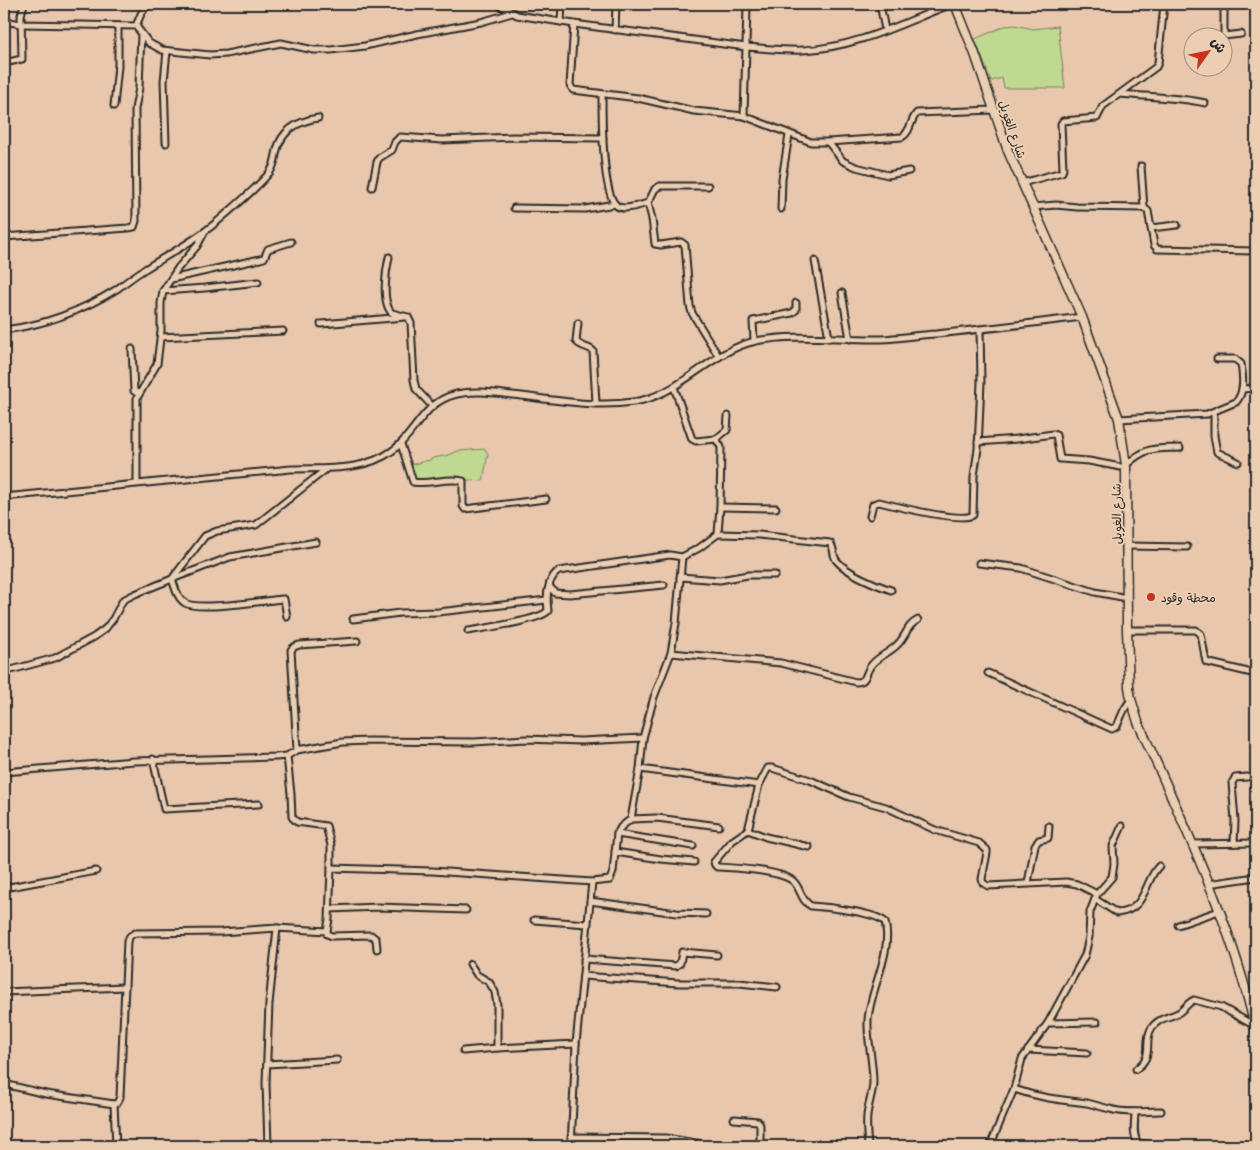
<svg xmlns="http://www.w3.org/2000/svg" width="1260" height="1150" font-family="Mali,'Playpen Sans Arabic',sans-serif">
	<rect width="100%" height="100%" fill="#e9c7ad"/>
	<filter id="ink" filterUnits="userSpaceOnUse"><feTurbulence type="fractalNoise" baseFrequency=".02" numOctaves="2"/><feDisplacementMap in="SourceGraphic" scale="10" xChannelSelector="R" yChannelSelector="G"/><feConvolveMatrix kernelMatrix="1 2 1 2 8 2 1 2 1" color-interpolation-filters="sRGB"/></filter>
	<g filter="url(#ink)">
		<g fill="#c0d990" stroke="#76825e">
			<path d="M1015,25L1033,29L1058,26L1065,88H1004L1002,78L991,81L975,39L1005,26Z"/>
			<path d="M485,449L488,454L483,481L441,478L414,481L410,465L430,460L433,458L449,455L458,451Z"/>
		</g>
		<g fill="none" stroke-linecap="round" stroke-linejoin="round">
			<defs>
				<g id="street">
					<path d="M498,4L517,15L574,24L746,47L747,4"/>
					<path d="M880,4L885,30"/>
					<path d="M1224,4V36L1241,34"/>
					<path d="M4,21L21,24L136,26L149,43L162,50L210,55L226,54L281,43L314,50H331L365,46L417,34L481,22L512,13"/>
					<path d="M561,22L562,4"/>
					<path d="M574,24L570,85L573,90L638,98L694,111L744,116L811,142H828L902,137C911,132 910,120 917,113L994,110"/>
					<path d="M136,26L141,14L148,4"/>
					<path d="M615,30L616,4"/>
					<path d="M4,63L22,59L21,15L24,4"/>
					<path d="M1120,94C1148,97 1177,97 1205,103"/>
					<path d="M602,95C602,115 602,195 617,206C624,211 640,205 648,203"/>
					<path d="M114,106L118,66V26"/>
					<path d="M744,116L746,47C765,48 785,51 803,50C856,48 904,22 952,4"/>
					<path d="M828,142L843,161L856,167L888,175L909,171"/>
					<path d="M166,143L164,81L167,51"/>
					<path d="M1141,166L1144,208"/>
					<path d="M1022,183L1062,172L1063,169L1061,124L1063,121L1097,118L1103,106L1156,67L1158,63L1164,4"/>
					<path d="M708,186H660L655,189L648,203L652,219L655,244L661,245L681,242L685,245L690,306L692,313L719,357"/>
					<path d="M372,187L377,162L379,158L392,150L395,142L400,137L442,140L513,137L603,138"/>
					<path d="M1033,207L1056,205L1077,207L1144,208L1148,211L1151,228L1177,225"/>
					<path d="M514,208L585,209L615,204"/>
					<path d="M781,209L782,179L789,135"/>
					<path d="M1151,228L1154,245L1157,249L1255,251"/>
					<path d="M4,237L128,228L134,227L136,221L135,109L139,88L141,33"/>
					<path d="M389,257C386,270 381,303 392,313L408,317L411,323L414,380L416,389L432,406"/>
					<path d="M815,261L829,338"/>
					<path d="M171,279L260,259L264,258L268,249L291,242"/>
					<path d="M163,291L205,288L258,282"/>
					<path d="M842,293L850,339"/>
					<path d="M578,323L576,341C581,348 589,346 593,351L596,403"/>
					<path d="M321,324L405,317"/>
					<path d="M4,330C45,325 82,311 117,289C126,282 135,275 145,269C173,252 201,237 226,214C241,201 258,187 270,172C275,165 275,158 277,150C282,130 299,121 318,118"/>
					<path d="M161,337L283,331"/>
					<path d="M754,341L753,321L792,313L796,310V303"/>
					<path d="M132,349L134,391L139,394"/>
					<path d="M1242,389L1256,388"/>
					<path d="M1214,412V436L1217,452L1238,462"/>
					<path d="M1119,419L1207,414L1236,402C1245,392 1243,377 1241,364L1235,359H1217"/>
					<path d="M716,439L727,430L728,416"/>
					<path d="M978,442L1017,439L1053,434L1056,435L1060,459L1089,461L1126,468"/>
					<path d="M401,444L413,482C429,485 447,477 463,481V506L465,509L546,499"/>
					<path d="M1126,465C1147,446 1154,449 1180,448"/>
					<path d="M137,483V398L157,364L161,331V303L163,291L178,268L197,246L204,233"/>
					<path d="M4,497L291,469C324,468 363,472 392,451C417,433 422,402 457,394C475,390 494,393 512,395C551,399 593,408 633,402C680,396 711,350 756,341C797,333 840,340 882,339C900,338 918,335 936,334C985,329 1034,323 1082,317"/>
					<path d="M720,507L776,508"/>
					<path d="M870,516L873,504L879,502C895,506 961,523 973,515L974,476L978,449L981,382L980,329"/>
					<path d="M718,534L759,535L830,543C835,548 832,556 837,561C847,573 876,585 891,590"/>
					<path d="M1127,546L1187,547"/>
					<path d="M979,563L1021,568L1095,592L1127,598"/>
					<path d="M680,577L720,580L748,575H775"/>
					<path d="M549,586L555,593L570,594L664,585"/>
					<path d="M287,617L284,599H282C264,601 198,611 185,603C177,598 175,587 172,579L230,557L316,542"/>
					<path d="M353,619L400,613L438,612L547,600C547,590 550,576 559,571L670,555L682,557L699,548L718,534L720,507L721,447L716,439L696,441L692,439L674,387"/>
					<path d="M1127,630H1196L1201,634L1206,662L1256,674"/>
					<path d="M468,631C485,628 538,621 548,611L547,600"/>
					<path d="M671,653L781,663L856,682C867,682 865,674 870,667C876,657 890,653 898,644C906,636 907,625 918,620"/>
					<path d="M4,672L55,658L94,637L105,629L113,619L123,600L135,594L172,579L205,536L217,531L256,525L325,470"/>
					<path d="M988,673L1112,729L1117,726L1124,710L1131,699"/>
					<path d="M297,750L291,650L294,647L299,645L357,641"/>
					<path d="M287,756L291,794L292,817L297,822L326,826L331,845V868"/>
					<path d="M153,759L164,809L259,804"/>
					<path d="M640,769L759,785"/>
					<path d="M4,772L134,761L276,757L287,756L297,750L343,742L369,741L474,742L526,739L581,741L643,738"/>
					<path d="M631,819L657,818L719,826"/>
					<path d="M748,830L766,837L809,847"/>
					<path d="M617,834L693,846"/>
					<path d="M1234,843L1235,821L1232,783L1235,778L1247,777"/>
					<path d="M1192,844L1256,843"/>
					<path d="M615,852L661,859L694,862"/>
					<path d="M1028,883L1035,845L1039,840L1048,838L1049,826"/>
					<path d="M1208,884L1256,877"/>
					<path d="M4,888L96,871"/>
					<path d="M1097,894L1112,877L1114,864L1113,846L1122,826"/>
					<path d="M1095,899L1117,913C1147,911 1144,880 1159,866"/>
					<path d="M590,901L677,913L706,914"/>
					<path d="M330,909L378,907L466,910"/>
					<path d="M534,920L587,924"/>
					<path d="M1178,925L1219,911"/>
					<path d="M327,931L329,919L331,868L432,871L592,882L610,880L613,872L617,834L621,827L631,819L640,769L643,738L654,697L671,653L676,623L682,557"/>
					<path d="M584,959L676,966L680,963L682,952L717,955"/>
					<path d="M470,964L477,975L489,982L495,992L497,1005V1048L576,1044"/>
					<path d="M583,976L678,983H739L777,987"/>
					<path d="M4,992L125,987"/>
					<path d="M1048,1023L1097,1022"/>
					<path d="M1028,1050L1087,1053"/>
					<path d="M463,1051L497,1048"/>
					<path d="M267,1064L337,1060"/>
					<path d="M1136,1069C1155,1055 1143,1044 1151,1029C1157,1018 1168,1018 1178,1013C1184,1010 1187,1003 1194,1000L1221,1007L1255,1026"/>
					<path d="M4,1084L46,1094L114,1104"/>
					<path d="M1014,1089C1039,1098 1061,1100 1087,1103C1095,1105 1102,1107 1110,1109C1125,1114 1145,1111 1161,1111"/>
					<path d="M1135,1112C1135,1122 1132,1135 1138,1143L1158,1146"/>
					<path d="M734,1119L758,1121L760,1125V1146"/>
					<path d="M571,1137L666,1138L701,1144"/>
					<path d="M116,1146L114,1104L117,1103L120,1097L127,941L130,936L135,933L221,932L277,928"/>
					<path d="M268,1146L266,1083L269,1004L277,928L327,931V934L332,936L371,935L376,939L377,949"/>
					<path d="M571,1146L576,1044L592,882"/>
					<path d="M868,1146C867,1136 866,1126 867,1116C868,1104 873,1093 873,1082C873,1061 867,1040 868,1020C870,989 893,953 885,922C875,912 827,907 811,906C800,900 801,888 793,881C779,870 735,868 717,867L715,865L714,862L732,841L748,830L759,785L768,768H772L810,780L849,797L886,807L935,830L979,843L987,850V853L982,879L983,883L988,886L1066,882L1077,884L1097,894L1090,912L1089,937L1085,955L1048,1023L1022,1059L1014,1089L990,1146"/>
				</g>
				<path id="secondary" d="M955,4L975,54L1008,151L1082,317L1119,419L1126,465L1127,630L1129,687L1131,699L1138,722C1183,823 1233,924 1256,1032"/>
			</defs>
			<use href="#street" stroke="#2b2b2b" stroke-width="9"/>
			<use href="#secondary" stroke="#2b2b2b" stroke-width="11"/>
			<use href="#street" stroke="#eccfb2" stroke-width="5"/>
			<use href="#secondary" stroke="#eccfb2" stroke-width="8"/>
		</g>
	</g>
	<circle fill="#c8321e" stroke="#eccfb2" stroke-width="2" cx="1151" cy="597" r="5"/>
	<g text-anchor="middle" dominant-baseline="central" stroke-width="4" stroke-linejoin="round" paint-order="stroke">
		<g font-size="12" fill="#2b2b2b" stroke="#eccfb2">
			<text transform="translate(1013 129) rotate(71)">شارع الغويل</text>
			<text transform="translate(1116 514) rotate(-91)">شارع الغويل</text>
		</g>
		<g font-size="12" fill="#2b2b2b" stroke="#eccfb2" text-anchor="start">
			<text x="1161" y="597">محطة وقود</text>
		</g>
	</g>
	<rect width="1260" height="1150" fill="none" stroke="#eccfb2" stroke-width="20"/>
	<rect x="10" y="10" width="1240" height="1130" fill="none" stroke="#2b2b2b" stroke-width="2" filter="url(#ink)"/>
	<g transform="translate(1208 52) rotate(57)"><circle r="24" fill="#eccfb2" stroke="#9f8d7c"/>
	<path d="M0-4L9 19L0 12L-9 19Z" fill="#c8321e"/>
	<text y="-8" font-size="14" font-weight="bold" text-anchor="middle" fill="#2b2b2b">ش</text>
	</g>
</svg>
